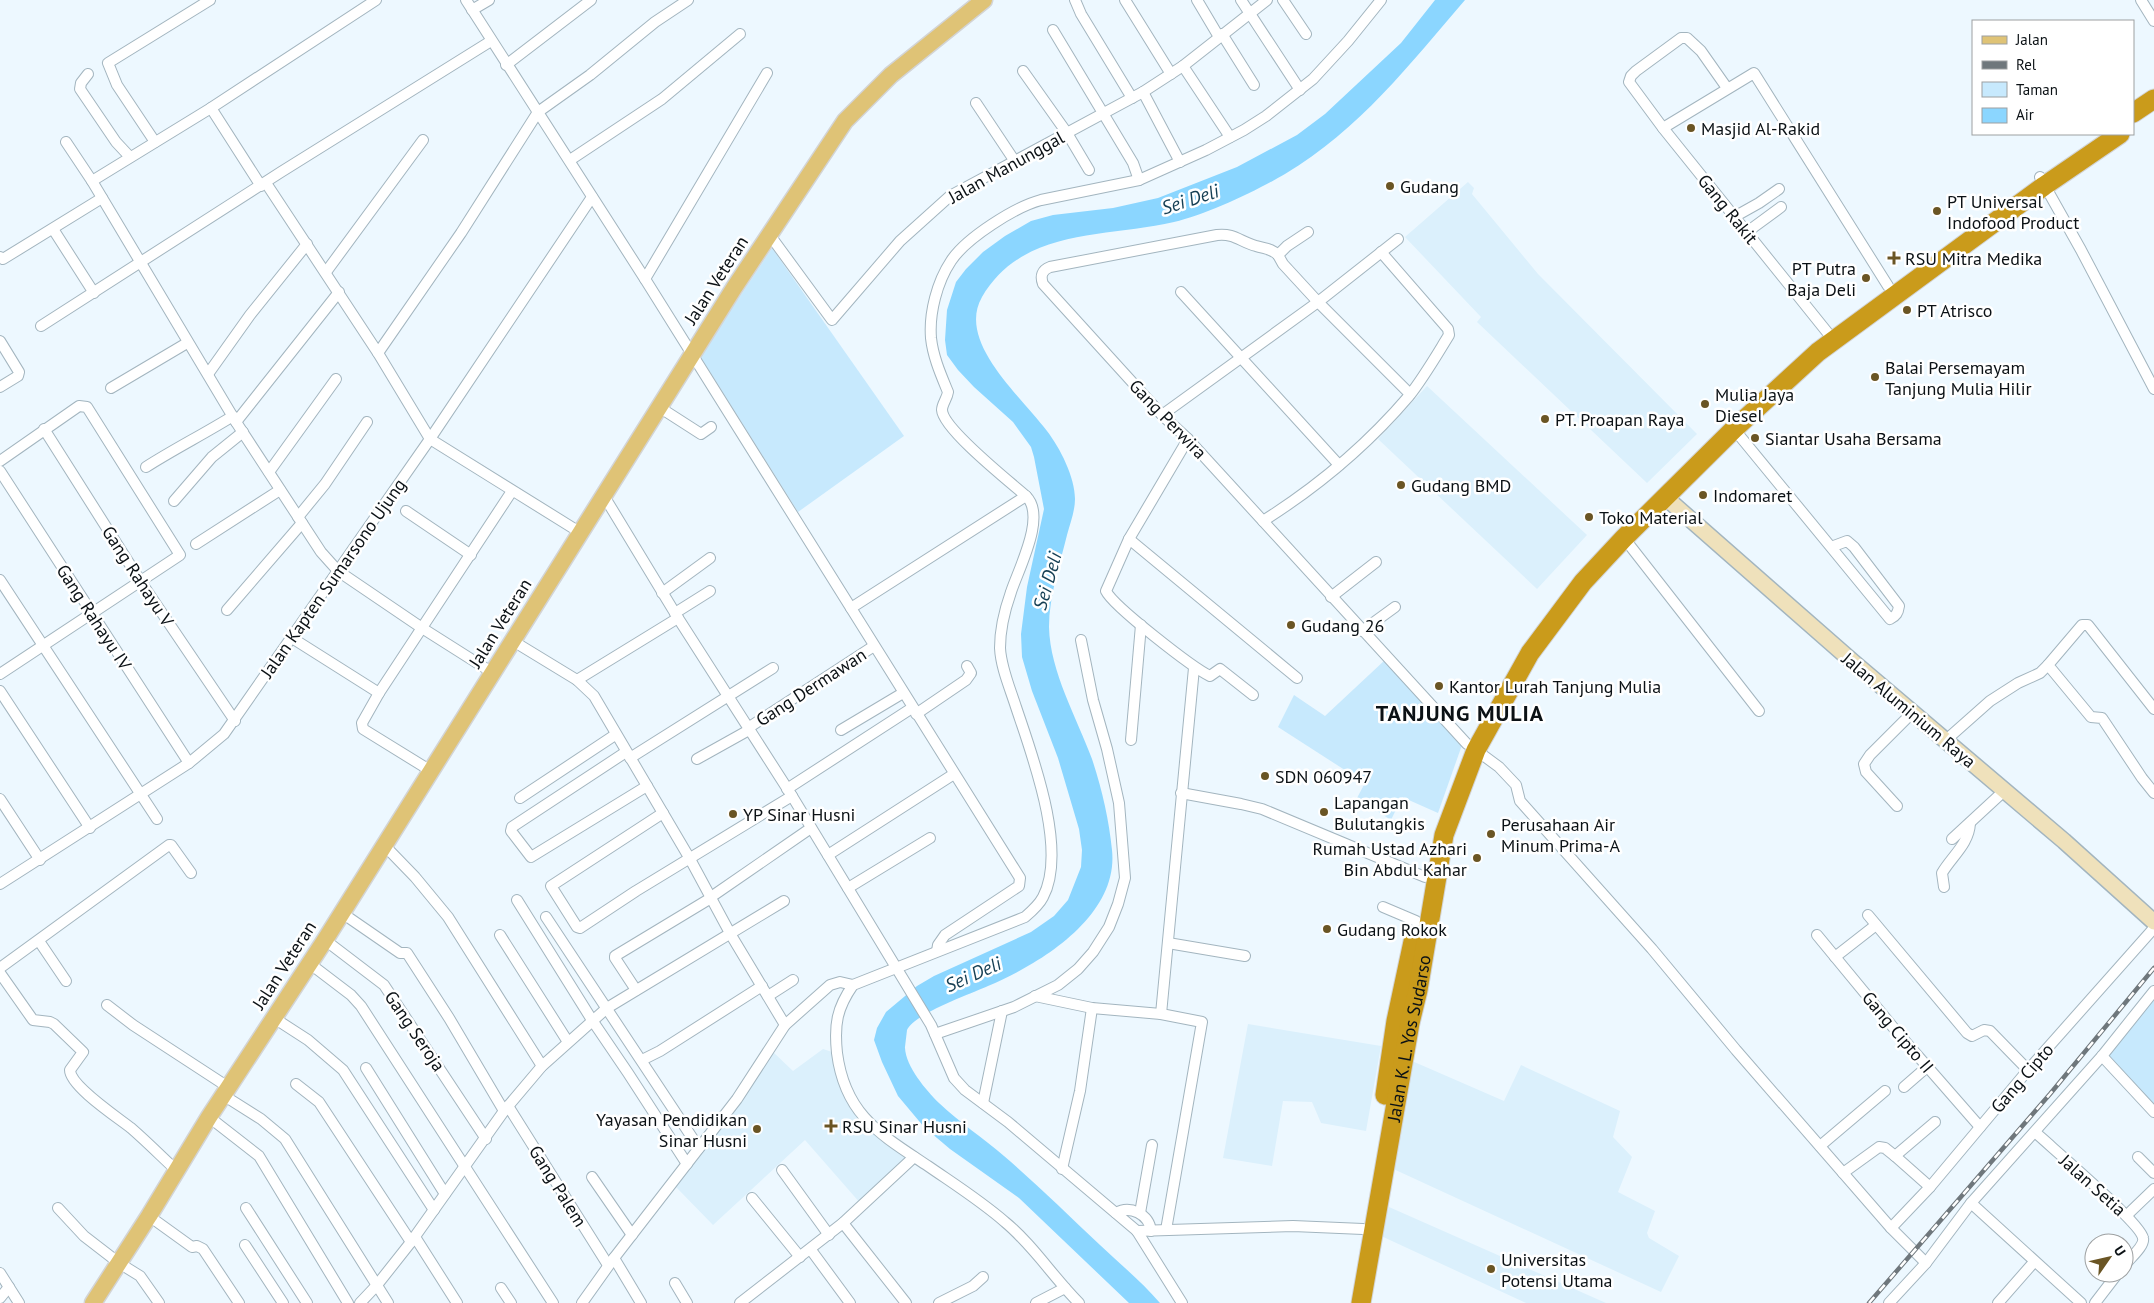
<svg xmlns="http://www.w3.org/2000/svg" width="2154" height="1303" font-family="'PT Sans',sans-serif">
	<rect width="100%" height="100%" fill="#edf8ff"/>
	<g fill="#dbf0fc">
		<path d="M1468,182L1474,188L1472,194L1538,274L1697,434L1647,483L1477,322L1481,317L1405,237Z"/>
		<path d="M1427,386L1587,535L1537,589L1378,439Z"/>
		<path d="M1248,1024L1381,1046L1366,1131L1321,1123L1312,1102L1283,1101L1272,1166L1223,1158Z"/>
		<path d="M823,1049L835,1053L848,1096L911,1157L861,1204L805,1140L713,1225L676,1187L772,1051L793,1071Z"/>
		<path d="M1412,1061L1504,1101L1521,1065L1620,1111L1613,1137L1632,1157L1618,1192L1655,1211L1647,1233L1649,1238L1679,1256L1661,1292L1389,1167Z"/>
		<path d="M1389,1207L1606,1303H1526L1379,1235Z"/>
	</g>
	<g fill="#c7e9fd">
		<path d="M772,248L904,436L798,512L700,356Z"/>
		<path d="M1385,660L1462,745L1438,813L1402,797L1391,820L1357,798L1365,783L1278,727L1294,695L1325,716Z"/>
		<path d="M2154,997V1106L2106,1053Z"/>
	</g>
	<path fill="#8bd6ff" d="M1435,0H1465C1410,64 1359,130 1285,174C1256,191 1206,215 1174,222C1106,238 1023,227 982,297C956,342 1022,397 1047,431C1060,448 1075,477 1075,499C1075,511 1070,524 1067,535C1060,564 1049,596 1049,627C1050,672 1077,718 1092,759C1102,789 1109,820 1112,850C1119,916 1040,964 988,986C971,994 915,1013 907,1030C907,1031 905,1047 905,1048C906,1067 926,1090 939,1103C959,1122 983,1138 1004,1156C1037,1184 1068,1215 1100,1245C1120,1264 1142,1282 1160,1303H1129L1019,1198L950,1149L924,1127L898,1096L882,1062L874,1040L877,1028L886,1012L917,986L934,976L1031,932L1054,916L1068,900L1081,867L1082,850L1079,829L1058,758L1032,691L1022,657L1021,634L1027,587L1044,509L1034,457L1031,447L1013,422L974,387L958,370L947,355L945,340L947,310L956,282L966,269L983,252L1005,236L1031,221L1053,215L1113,208L1158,198L1237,167L1297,135L1325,114L1401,43Z"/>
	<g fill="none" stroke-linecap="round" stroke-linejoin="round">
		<defs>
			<g id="street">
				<path d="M466,0L645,279L1020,878L1019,886L945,935L938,945L937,951"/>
				<path d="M1075,0L1081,14L1132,98"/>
				<path d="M1125,0L1171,74"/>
				<path d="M1197,0L1219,37"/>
				<path d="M1241,0L1300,90"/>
				<path d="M1283,0L1306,34"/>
				<path d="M2141,0L2154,21"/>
				<path d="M472,10L489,0"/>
				<path d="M1053,30L1133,163L1139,180"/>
				<path d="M1222,34L1254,85"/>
				<path d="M506,65L591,0"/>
				<path d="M1183,66L1230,137"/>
				<path d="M1023,71L1067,133L1089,170"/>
				<path d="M88,74L81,83L80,89L116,142L130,157"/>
				<path d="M1727,88L1701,51L1687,38H1681L1636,71L1631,76L1629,82L1663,128L1827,332"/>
				<path d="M1143,92L1180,162"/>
				<path d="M976,103L1014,160"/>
				<path d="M211,108L261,186"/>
				<path d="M1663,128L1754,73L1888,286"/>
				<path d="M66,142L92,181L236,422L321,552L338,571L422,628L493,673"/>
				<path d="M155,142L117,85L108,63L210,0"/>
				<path d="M570,160L662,99L740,34"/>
				<path d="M2040,177L2081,250L2154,389"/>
				<path d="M92,181L211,108L376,0"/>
				<path d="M266,183L378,353L430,439L581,533"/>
				<path d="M1734,217L1759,203L1779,189"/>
				<path d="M53,229L94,293"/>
				<path d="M1308,232L1287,246L1278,255L1283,264L1318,302L1410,394"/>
				<path d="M1747,232L1781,207"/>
				<path d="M769,234L832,320L900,241L950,196L1143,92L1183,66L1267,0"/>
				<path d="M1278,255C1271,248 1265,249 1256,246C1240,242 1235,233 1217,235L1050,267C1042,270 1040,276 1043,284L1162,415L1188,439L1467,744"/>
				<path d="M0,257L3,259L102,198"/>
				<path d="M326,272L423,140"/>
				<path d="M645,279L767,73"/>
				<path d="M1181,292L1339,465"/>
				<path d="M41,326L281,172L491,41"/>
				<path d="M0,341L19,372L18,376L0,387"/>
				<path d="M378,353L461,233L538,112L590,75L655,22L688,0"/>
				<path d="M208,374L250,315L307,244"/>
				<path d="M111,388L187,343"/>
				<path d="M659,407L701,434L711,427"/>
				<path d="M1162,415L1318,302L1398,239"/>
				<path d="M236,422L339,292"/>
				<path d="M44,429L141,582L235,721"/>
				<path d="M1734,429L1890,619C1896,616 1898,613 1899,606L1854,547L1847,541L1831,547"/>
				<path d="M1188,439L1129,539L1106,591C1113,606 1193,668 1210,676L1220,669L1253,695"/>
				<path d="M0,461L79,406L87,407L180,555L0,674"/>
				<path d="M146,467C174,449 204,434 233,416"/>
				<path d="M0,471L189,763"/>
				<path d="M269,472L336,379"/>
				<path d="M604,496L678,618L792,796L931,1025L954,1078L965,1090L1008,1122L1137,1231L1182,1303"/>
				<path d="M174,501L212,457L243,432"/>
				<path d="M406,511L471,555"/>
				<path d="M298,517L325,484L367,422"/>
				<path d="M1263,521C1317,487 1368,444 1409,396C1424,377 1436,356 1449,335L1448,329L1381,252"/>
				<path d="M1624,538L1759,711"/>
				<path d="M1129,539L1297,678"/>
				<path d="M196,544L280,490"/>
				<path d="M0,580L157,819"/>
				<path d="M662,593L710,558"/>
				<path d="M1331,597L1376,562"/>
				<path d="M851,608L1026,496"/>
				<path d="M227,610L302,523"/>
				<path d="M675,613L710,591"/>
				<path d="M1362,631L1395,607"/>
				<path d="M292,638L379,693"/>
				<path d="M513,641L577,680L594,696L690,859L731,935L785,1025"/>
				<path d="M577,680L678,618"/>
				<path d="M0,691L90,828"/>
				<path d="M2154,709L2088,625H2082L2048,665L2091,717L2102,718L2142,778L2154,793"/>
				<path d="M916,714L966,680L971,673L967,666"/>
				<path d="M748,728L874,646"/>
				<path d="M841,730L903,693"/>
				<path d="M1131,740L1141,625"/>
				<path d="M1946,740L1990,701L2018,683L2040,673L2048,665"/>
				<path d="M1476,750L1499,767L1516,785L1520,801L1652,949L1736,1050L1891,1228L1926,1263"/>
				<path d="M626,752L512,827L511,831L531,857L647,786"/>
				<path d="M630,758L773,668"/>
				<path d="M697,759L749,730"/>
				<path d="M431,771L363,729L362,723L379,693L512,491"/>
				<path d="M787,789L912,708"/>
				<path d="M1181,793L1241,804L1262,809L1425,877"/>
				<path d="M520,798L615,735"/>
				<path d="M0,799L40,860"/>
				<path d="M1897,806L1866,772L1864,764L1870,755L1913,712"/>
				<path d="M663,813L551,886L577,927L580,928L636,891L792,796"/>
				<path d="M1952,839L2004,791"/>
				<path d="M384,845L415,877L448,917L542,1066"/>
				<path d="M828,855L954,774"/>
				<path d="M0,884L189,763L224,734L430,439L592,197"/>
				<path d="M1944,887L1942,873C1952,856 1969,844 1970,823"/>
				<path d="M848,888L930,838"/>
				<path d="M711,897L811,828"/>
				<path d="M517,900L592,1020L628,1073L687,1164"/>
				<path d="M1383,907L1416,921"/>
				<path d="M342,913L400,953H407L449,1018L504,1111"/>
				<path d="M1868,915L1967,1033L1972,1036L1984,1030L1990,1031L2028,1070"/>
				<path d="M546,917L699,1148"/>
				<path d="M500,935L568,1042"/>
				<path d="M1817,935L1897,1032L1980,1127"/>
				<path d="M325,940L384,985L486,1139"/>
				<path d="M39,941L66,981"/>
				<path d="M1168,943L1245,956"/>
				<path d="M1835,957L1876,925"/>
				<path d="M309,963L351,995L361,1006L553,1303"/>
				<path d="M0,968L169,845H171L191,873"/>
				<path d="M0,973L33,1020L50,1022L54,1024L83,1052L70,1070C70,1086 117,1117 131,1128C146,1141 161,1156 176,1170"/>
				<path d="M636,990L615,958V956L711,898"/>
				<path d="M768,996L793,980"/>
				<path d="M1035,996L1092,1008L1161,1014L1202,1022L1166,1230"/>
				<path d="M107,1005L133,1025L228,1087"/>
				<path d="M1161,1014L1194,668"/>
				<path d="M274,1018L308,1040L343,1070L434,1210"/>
				<path d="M935,1034L1014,1007L1058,985L1078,969L1093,952L1109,927L1118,904L1125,878L1119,803L1107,749L1093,700L1081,640"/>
				<path d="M2102,1056L2154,1112"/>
				<path d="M642,1060L660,1051L762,986"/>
				<path d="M366,1068L445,1194"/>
				<path d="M296,1084L319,1102L411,1242"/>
				<path d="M1904,1087L1927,1067"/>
				<path d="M223,1095L261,1119L285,1139L388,1303"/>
				<path d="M983,1103L1002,1011"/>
				<path d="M508,1106L608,1265"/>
				<path d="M209,1117L259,1156L348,1303"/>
				<path d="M2035,1132C2051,1147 2141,1223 2143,1238C2145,1246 2129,1259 2124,1266"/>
				<path d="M1820,1146L1885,1091"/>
				<path d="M1895,1156L1930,1187"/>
				<path d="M2138,1157L2154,1173"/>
				<path d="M1062,1169L1080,1091L1092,1008"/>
				<path d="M782,1170L829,1235"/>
				<path d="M1843,1173L1879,1147L1885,1148L1895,1156L1935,1122"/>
				<path d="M592,1177L632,1235"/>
				<path d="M752,1198L800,1257"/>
				<path d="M1971,1203L2081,1303"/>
				<path d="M58,1208L84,1236L119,1263L140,1276L159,1303"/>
				<path d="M246,1208L307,1303"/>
				<path d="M1116,1213C1130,1205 1149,1214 1151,1231"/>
				<path d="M1140,1213L1152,1145"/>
				<path d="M2127,1215L2154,1189"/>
				<path d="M149,1216L192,1247L197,1246L203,1249L239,1303"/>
				<path d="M843,1223L906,1303"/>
				<path d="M1891,1228L1930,1187L2028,1070L2154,928"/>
				<path d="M1137,1231L1293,1226L1363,1229"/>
				<path d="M415,1237L457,1303"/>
				<path d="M245,1245L283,1303"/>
				<path d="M811,1250L850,1303"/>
				<path d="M614,1258L641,1303"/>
				<path d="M0,1273L19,1303"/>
				<path d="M675,1283L687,1303"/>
				<path d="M501,1288L511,1303"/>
				<path d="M0,1298L9,1287"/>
				<path d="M360,1303L377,1285L411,1242L504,1111L542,1066L607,1008L784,901"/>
				<path d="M582,1303L614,1258L737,1099L785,1025L830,985L840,982L853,985"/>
				<path d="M740,1303L843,1223L914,1157"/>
				<path d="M939,1303L973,1286L983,1277"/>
				<path d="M1036,1303L1065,1288"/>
				<path d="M1079,1303C1053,1277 1033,1245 1005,1222C981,1201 954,1184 928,1166C880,1134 845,1115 837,1053C834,1024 837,1008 853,985L1025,917C1032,911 1039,905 1043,897C1068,850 1032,755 1016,707C1010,688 1001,668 1000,648C1000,631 1005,609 1011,592C1018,570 1047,516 1026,496C1010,482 943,429 942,410C942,404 947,399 948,392C941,375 933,357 931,338C929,313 937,282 951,261C966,238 1015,207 1041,200L1139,180L1206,150L1244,130L1266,116L1313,79L1348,41L1381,0"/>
				<path d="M1889,1303L1926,1263L1971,1203L2102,1056L2154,991"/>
				<path d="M1998,1303L2034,1262"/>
				<path d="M2095,1303L2118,1273"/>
			</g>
			<path id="secondary" d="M1665,497L1853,662L2064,841L2154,922"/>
			<path id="primary" d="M93,1303L149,1216L209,1117L325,940L734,288L845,121L891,75L984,0"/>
			<g id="highway">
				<path d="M2133,113L2154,99"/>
				<path d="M1385,1095L1396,1021L1414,937"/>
				<path id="s1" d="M1361,1303L1410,1023L1418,990L1444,835L1476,750L1530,653L1583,582L1624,538L1734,429L1818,352L2044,186L2120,134"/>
			</g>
		</defs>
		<use href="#street" stroke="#a3b5bf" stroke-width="12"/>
		<use href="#secondary" stroke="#a3b5bf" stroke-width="18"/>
		<use href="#primary" stroke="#d3d4d5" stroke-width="19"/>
		<use href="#highway" stroke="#d3d4d5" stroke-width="21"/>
		<use href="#street" stroke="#fff" stroke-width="10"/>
		<use href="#secondary" stroke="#efe1bb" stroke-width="15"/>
		<use href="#primary" stroke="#dfc376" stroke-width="16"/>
		<use href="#highway" stroke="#ca9b1b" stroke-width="19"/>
		<defs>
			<path id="rail" d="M1869,1303L2050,1094L2154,968"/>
		</defs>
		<use href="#rail" stroke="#6f777c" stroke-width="4.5"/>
		<use href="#rail" stroke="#fff" stroke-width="2.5" stroke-dasharray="8" stroke-linecap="butt"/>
	</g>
	<g fill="#6a5524" stroke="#fff" stroke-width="2">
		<circle cx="1691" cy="128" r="5"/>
		<circle cx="1390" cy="186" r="5"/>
		<circle cx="1937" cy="211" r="5"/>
		<path d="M1891.5 250.5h5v5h5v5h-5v5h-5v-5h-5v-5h5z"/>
		<circle cx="1866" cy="278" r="5"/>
		<circle cx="1907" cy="310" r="5"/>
		<circle cx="1875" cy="377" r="5"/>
		<circle cx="1705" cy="404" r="5"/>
		<circle cx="1545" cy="419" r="5"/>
		<circle cx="1755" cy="438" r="5"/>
		<circle cx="1401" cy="485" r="5"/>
		<circle cx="1703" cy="495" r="5"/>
		<circle cx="1589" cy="517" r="5"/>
		<circle cx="1291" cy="625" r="5"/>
		<circle cx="1439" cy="686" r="5"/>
		<circle cx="1265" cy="776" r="5"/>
		<circle cx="1324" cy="812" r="5"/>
		<circle cx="733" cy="814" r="5"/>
		<circle cx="1491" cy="834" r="5"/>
		<circle cx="1477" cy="858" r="5"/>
		<circle cx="1327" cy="929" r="5"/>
		<path d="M828.5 1118.5h5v5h5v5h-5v5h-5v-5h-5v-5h5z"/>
		<circle cx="757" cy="1129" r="5"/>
		<circle cx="1491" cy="1269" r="5"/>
	</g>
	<g text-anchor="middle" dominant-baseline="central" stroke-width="5" stroke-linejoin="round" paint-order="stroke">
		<g font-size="18" fill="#0b1115" stroke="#fff" text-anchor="start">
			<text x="1701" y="128">Masjid Al-Rakid</text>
			<text x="1400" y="186">Gudang</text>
			<text x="1947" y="201">PT Universal<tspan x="1947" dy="21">Indofood Product</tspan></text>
			<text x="1905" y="258">RSU Mitra Medika</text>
			<text x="1856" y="268" text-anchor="end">PT Putra<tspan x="1856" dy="21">Baja Deli</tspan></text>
			<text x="1917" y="310">PT Atrisco</text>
			<text x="1885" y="367">Balai Persemayam<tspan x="1885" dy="21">Tanjung Mulia Hilir</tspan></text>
			<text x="1715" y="394">Mulia Jaya<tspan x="1715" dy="21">Diesel</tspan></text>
			<text x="1555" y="419">PT. Proapan Raya</text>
			<text x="1765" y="438">Siantar Usaha Bersama</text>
			<text x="1411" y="485">Gudang BMD</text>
			<text x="1713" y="495">Indomaret</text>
			<text x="1599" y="517">Toko Material</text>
			<text x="1301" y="625">Gudang 26</text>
			<text x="1449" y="686">Kantor Lurah Tanjung Mulia</text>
			<text x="1275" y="776">SDN 060947</text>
			<text x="1334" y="802">Lapangan<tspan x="1334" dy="21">Bulutangkis</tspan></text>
			<text x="743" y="814">YP Sinar Husni</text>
			<text x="1501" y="824">Perusahaan Air<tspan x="1501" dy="21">Minum Prima-A</tspan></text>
			<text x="1467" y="848" text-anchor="end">Rumah Ustad Azhari<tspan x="1467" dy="21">Bin Abdul Kahar</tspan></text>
			<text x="1337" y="929">Gudang Rokok</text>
			<text x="747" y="1119" text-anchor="end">Yayasan Pendidikan<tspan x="747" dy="21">Sinar Husni</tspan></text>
			<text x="842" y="1126">RSU Sinar Husni</text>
			<text x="1501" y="1259">Universitas<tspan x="1501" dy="21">Potensi Utama</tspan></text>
		</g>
		<g font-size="18" fill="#0b1115" stroke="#fff">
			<text transform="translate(1006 167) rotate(-29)">Jalan Manunggal</text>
			<text transform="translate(1728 209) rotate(51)">Gang Rakit</text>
			<text transform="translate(716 280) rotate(-57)">Jalan Veteran</text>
			<text transform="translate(1168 419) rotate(46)">Gang Perwira</text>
			<text transform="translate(138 576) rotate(57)">Gang Rahayu V</text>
			<text transform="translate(333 578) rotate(-55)">Jalan Kapten Sumarsono Ujung</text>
			<text transform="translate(94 617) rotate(57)">Gang Rahayu IV</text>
			<text transform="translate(500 623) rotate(-58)">Jalan Veteran</text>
			<text transform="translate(811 687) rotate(-33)">Gang Dermawan</text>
			<text transform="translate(1909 710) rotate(40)">Jalan Aluminium Raya</text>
			<text transform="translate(284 965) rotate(-57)">Jalan Veteran</text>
			<text transform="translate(415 1031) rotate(56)">Gang Seroja</text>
			<text transform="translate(1898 1032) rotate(50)">Gang Cipto II</text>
			<text stroke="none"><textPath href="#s1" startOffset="269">Jalan K. L. Yos Sudarso</textPath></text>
			<text transform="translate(2022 1078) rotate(-49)">Gang Cipto</text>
			<text transform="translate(2093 1185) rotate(42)">Jalan Setia</text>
			<text transform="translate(558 1186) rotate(58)">Gang Palem</text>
		</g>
		<g font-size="19" font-style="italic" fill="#153f54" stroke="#fff">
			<text transform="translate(1190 199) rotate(-18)">Sei Deli</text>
			<text transform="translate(1047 581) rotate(-74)">Sei Deli</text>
			<text transform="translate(973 974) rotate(-24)">Sei Deli</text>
		</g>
		<g font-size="22" font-weight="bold" letter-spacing="1" fill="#0b1115" stroke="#fff">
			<text x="1460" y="713">TANJUNG MULIA</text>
		</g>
	</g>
	<rect x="1972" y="20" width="162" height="115" fill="#ffffff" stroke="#9da0a1"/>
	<rect x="1982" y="36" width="25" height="8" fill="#dfc376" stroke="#9da0a1"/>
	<text x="2016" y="45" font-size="15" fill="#0b1115">Jalan</text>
	<rect x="1982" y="61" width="25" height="8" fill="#6f777c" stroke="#9da0a1"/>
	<text x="2016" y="70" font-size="15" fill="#0b1115">Rel</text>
	<rect x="1982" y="82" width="25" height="15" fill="#c7e9fd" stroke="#9da0a1"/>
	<text x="2016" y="95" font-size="15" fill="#0b1115">Taman</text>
	<rect x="1982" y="108" width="25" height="15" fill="#8bd6ff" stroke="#9da0a1"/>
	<text x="2016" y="120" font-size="15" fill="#0b1115">Air</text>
	<g transform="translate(2109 1258) rotate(56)"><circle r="24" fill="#ffffff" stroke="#9da0a1"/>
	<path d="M0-4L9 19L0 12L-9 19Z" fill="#6a5524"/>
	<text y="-8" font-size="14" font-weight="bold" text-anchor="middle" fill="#0b1115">U</text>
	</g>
</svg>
